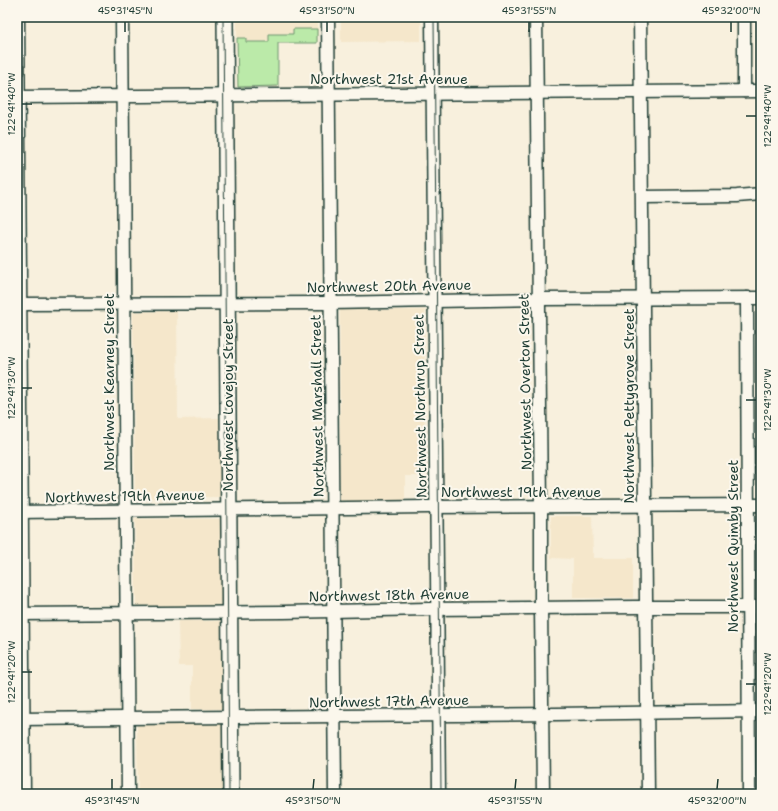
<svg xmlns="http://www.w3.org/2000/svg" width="778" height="811" font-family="'Shantell Sans',sans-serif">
	<rect width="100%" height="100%" fill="#f8f0dd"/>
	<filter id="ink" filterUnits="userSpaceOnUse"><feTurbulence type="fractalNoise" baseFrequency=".025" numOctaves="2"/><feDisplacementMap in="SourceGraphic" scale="8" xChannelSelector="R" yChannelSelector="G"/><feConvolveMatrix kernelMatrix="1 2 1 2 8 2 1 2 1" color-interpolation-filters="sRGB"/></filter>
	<g filter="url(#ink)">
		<g fill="#f5e7cb">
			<path d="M237,17H318V42L277,43L278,87H237Z"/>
			<path d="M341,17H421V41L341,42Z"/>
			<path d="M340,310H425L424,382L426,476H405V503L340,501Z"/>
			<path d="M177,311L178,419L219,418L220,497L135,498L133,312Z"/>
			<path d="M551,516H592L593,558H633V598H573V559L551,558Z"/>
			<path d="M135,519H220L221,605L136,606Z"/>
			<path d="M178,621H221L222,709H192V666H179Z"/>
			<path d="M222,724L223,794H138L137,725Z"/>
		</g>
		<path fill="#bbeaa9" stroke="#6d946e" d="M293,29H317V43H278V86L238,87L237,38H246V42H269V34H293Z"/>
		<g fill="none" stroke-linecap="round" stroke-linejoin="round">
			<defs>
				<g id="minor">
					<path d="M18,17L24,794"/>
					<path d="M122,17L128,794"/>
					<path d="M328,17L335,794"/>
					<path d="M432,17L439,794"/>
					<path d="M536,17L541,507V608L543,794"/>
					<path d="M640,17L648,794"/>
					<path d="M744,17V91"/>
					<path d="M17,97L761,91"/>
					<path d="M643,197L737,196L761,194"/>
					<path d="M747,298L749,794"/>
					<path d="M17,304L331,303L539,299L761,298"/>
					<path d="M17,512L427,507L761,505"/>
					<path d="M17,614L284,612L428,609L636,607H761"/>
					<path d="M17,719L556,714L761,711"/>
				</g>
				<path id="major" d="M225,17L231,794"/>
			</defs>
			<use href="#minor" stroke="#1f3d34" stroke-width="15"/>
			<use href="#major" stroke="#1f3d34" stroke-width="18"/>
			<use href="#minor" stroke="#fbf7ec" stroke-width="12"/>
			<use href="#major" stroke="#fbf7ec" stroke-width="15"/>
			<g stroke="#1f3d34" stroke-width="1">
				<path d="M223,17L229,794"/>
				<path d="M434,17L441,794"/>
			</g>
		</g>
	</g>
	<path fill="none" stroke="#1f3d34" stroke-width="1.5" d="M125,32V22M327,32V22M529,32V22M731,32V22M22,104H32M746,116H756M22,388H32M746,400H756M22,672H32M746,684H756M112,789V779M313,789L314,779M515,789L516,779M717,789L718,779"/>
	<g text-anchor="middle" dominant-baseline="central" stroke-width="4" stroke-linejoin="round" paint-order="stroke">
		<g font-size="14" fill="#1f3d34" stroke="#fbf7ec">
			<text x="389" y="79">Northwest 21st Avenue</text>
			<text transform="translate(389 286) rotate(-1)">Northwest 20th Avenue</text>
			<text transform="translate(109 382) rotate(-90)">Northwest Kearney Street</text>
			<text transform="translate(525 382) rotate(-91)">Northwest Overton Street</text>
			<text transform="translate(228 405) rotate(-90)">Northwest Lovejoy Street</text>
			<text transform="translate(317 406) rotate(-91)">Northwest Marshall Street</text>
			<text transform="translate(420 406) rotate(-91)">Northwest Northrup Street</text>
			<text transform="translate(629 406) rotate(-90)">Northwest Pettygrove Street</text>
			<text x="521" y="492">Northwest 19th Avenue</text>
			<text transform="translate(125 496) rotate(-1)">Northwest 19th Avenue</text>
			<text transform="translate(733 546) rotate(-90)">Northwest Quimby Street</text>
			<text transform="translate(389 595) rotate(-1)">Northwest 18th Avenue</text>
			<text transform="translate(389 701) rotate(-1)">Northwest 17th Avenue</text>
		</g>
	</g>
	<rect width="778" height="811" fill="none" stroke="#fbf7ec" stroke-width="44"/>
	<rect x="22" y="22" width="734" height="767" fill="none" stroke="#1f3d34" stroke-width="1.5"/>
	<g font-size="10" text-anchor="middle" fill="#1f3d34">
		<text x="125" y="14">45°31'45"N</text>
		<text x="327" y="14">45°31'50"N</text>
		<text x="529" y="14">45°31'55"N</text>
		<text x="731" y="14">45°32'00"N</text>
		<text transform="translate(11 104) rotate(-90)" y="4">122°41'40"W</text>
		<text transform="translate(767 116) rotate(-90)" y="4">122°41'40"W</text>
		<text transform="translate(11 388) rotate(-90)" y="4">122°41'30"W</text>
		<text transform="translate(767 400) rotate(-90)" y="4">122°41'30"W</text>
		<text transform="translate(11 672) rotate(-90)" y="4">122°41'20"W</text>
		<text transform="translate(767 684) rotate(-90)" y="4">122°41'20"W</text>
		<text x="112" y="804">45°31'45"N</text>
		<text x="313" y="804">45°31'50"N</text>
		<text x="515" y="804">45°31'55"N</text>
		<text x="717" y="804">45°32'00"N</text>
	</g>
</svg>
